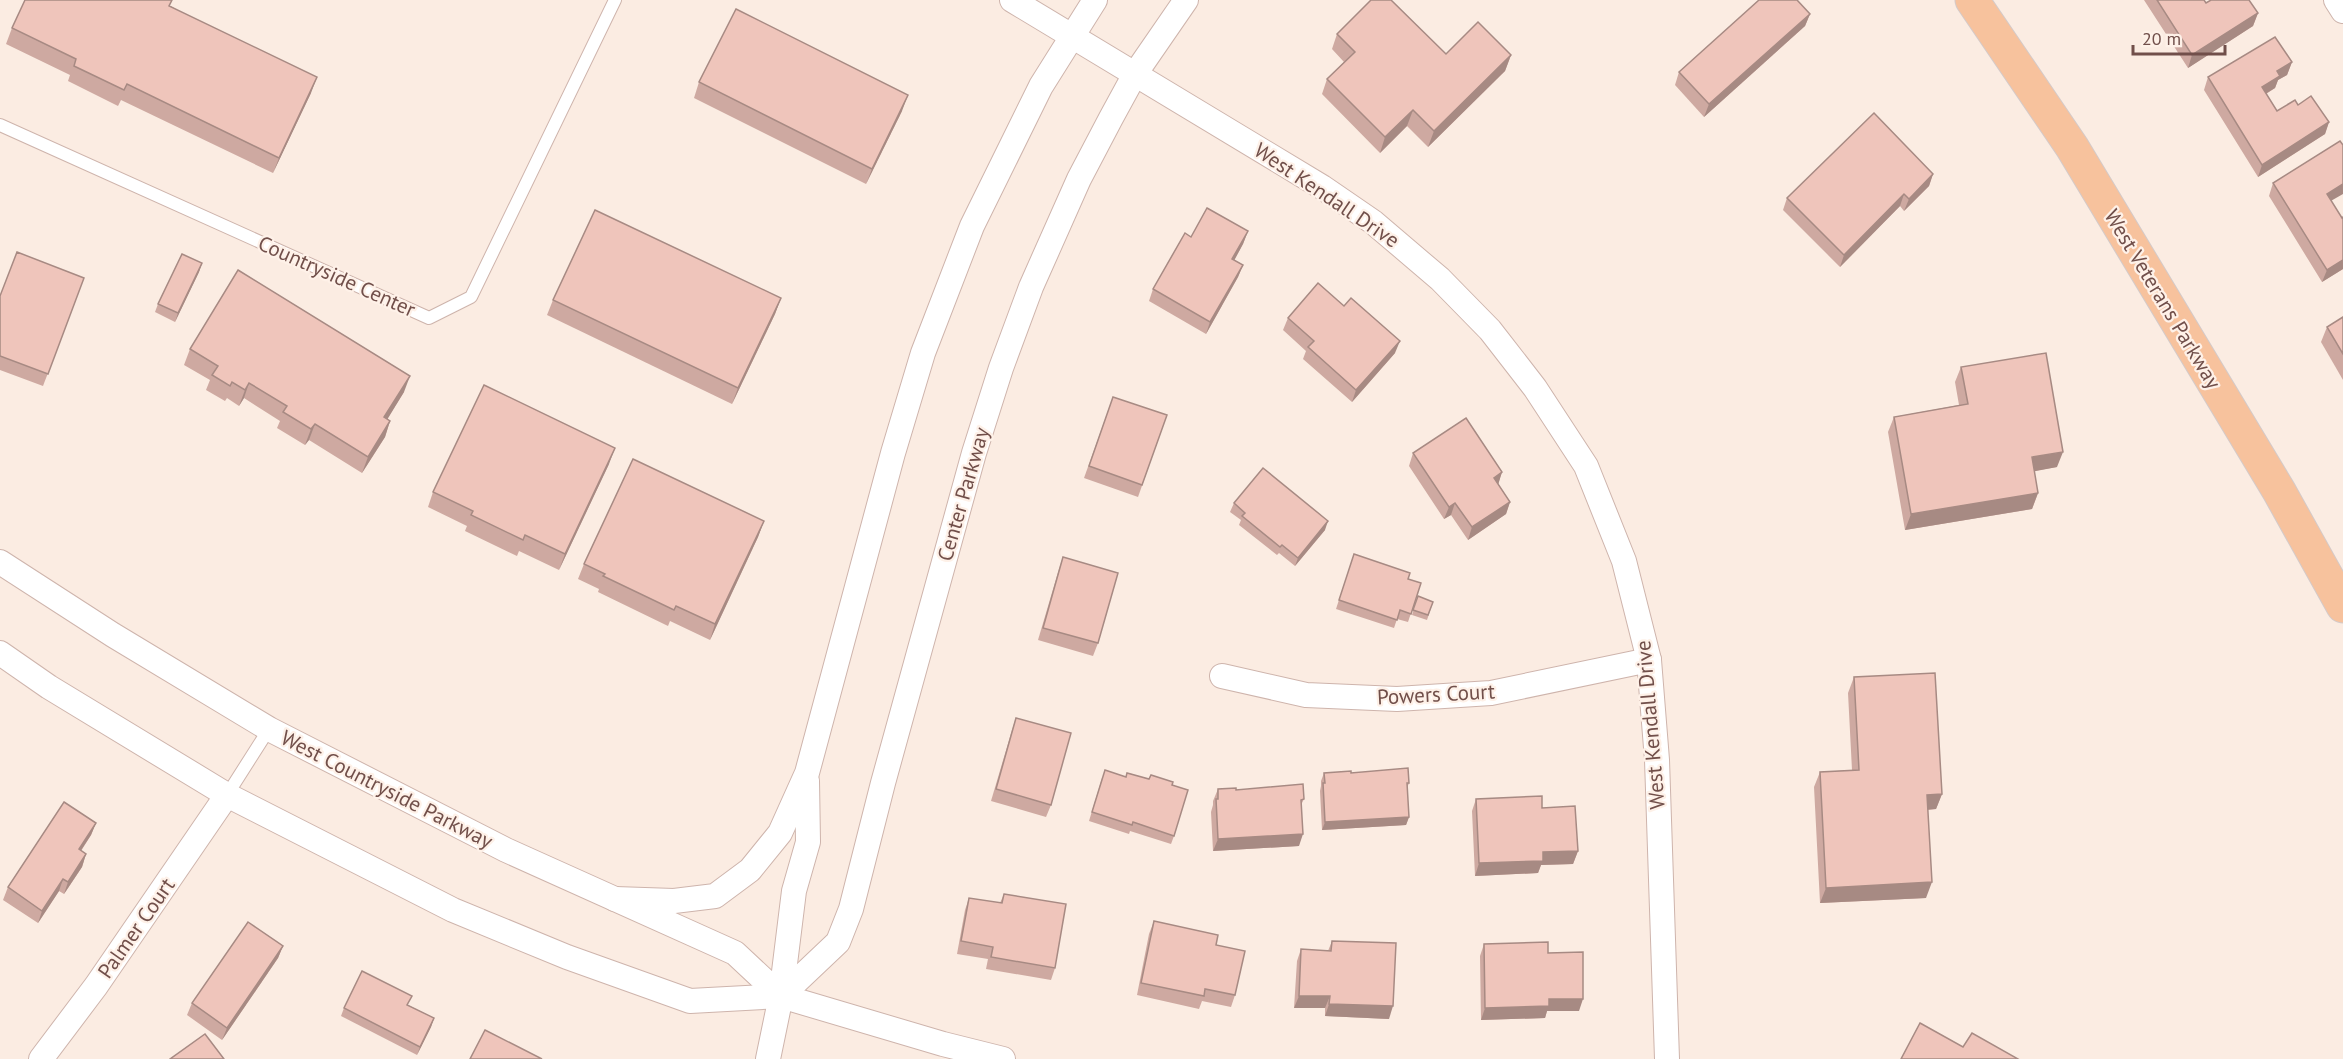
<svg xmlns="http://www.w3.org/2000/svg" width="2343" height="1059" font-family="'PT Sans',sans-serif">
	<rect width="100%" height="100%" fill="#fbece2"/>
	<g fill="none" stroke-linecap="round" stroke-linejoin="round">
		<defs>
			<g id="lane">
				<path d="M0,125L429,318L471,297L615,0"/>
				<path d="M227,795L269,729"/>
			</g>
			<g id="street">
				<path d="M1012,0L1322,187L1373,222L1440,279L1490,330L1535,388L1586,466L1624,561L1649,660L1657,760L1667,1059"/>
				<path d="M2336,0L2343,11"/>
				<path d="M0,562L113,635L269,729L506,850L735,953L781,996"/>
				<path d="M0,653L49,687L227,795L453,910L567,957L690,1001L781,996L943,1044L1003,1059"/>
				<path d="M1222,676L1306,695L1397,699L1491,693L1649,660"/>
				<path d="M615,899L674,901L715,896L750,870L780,833L807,773L893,453L923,353L972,226L1041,86L1095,0"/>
				<path d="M781,996L838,942L851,909L883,783L974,453L1001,368L1031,287L1079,179L1111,118L1135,74L1186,0"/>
				<path d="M41,1059L96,986L227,795"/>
				<path d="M768,1059L781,996L794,891L808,842L807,781"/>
			</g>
			<path id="primary" d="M1972,0L2072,147L2279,491L2343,606"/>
		</defs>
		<use href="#lane" stroke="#ceb4ac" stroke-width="14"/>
		<use href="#street" stroke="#ceb4ac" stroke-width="26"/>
		<use href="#primary" stroke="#d4cac9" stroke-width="35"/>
		<use href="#lane" stroke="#fff" stroke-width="12"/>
		<use href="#street" stroke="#fff" stroke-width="24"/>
		<use href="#primary" stroke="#f7c29d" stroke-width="33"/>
	</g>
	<g fill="#cea9a1">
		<path d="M2144,0H2204L2206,3L2258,13L2253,26L2188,68Z"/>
		<path d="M171,6L311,93L273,173L121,100L118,106L68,81L70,75L6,44L12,28Z"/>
		<path d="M1810,14L1805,26L1704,117L1675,85L1679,72Z"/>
		<path d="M1337,34L1446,54L1511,55L1505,71L1428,147L1407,126L1380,153L1322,94L1327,79L1344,62L1332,49Z"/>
		<path d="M2292,62L2287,75L2278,80L2275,88L2266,94L2277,111L2298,105L2329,122L2325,134L2258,177L2204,90L2208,77Z"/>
		<path d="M699,82L902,111L866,184L694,98Z"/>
		<path d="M1933,174L1929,186L1904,211L1900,206L1840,267L1783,210L1787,198Z"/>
		<path d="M2273,183L2331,201L2342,218L2343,217V269L2322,282L2269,196Z"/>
		<path d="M1248,231L1243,244L1234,260L1243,265L1238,277L1206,334L1149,301L1153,289L1191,237Z"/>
		<path d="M202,263L199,272L175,322L155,312L158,304Z"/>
		<path d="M84,278L43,386L0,370V296Z"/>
		<path d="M781,298L775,314L732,404L547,315L553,300Z"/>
		<path d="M2343,317V380L2321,342L2327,327Z"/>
		<path d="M1288,318L1395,353L1352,402L1303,359L1306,351L1283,330Z"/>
		<path d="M190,349L404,392L387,419L390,421L385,437L362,473L309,440L305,445L277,428L280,421L244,398L239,406L227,398L225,401L206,390L210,380L184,365Z"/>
		<path d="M1961,367L2057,467L2034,471L2038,493L2032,509L1905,530L1888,432L1894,417L1959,405L1955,382Z"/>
		<path d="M1113,397L1167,415L1138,497L1084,478Z"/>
		<path d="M1413,453L1502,472L1498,484L1510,502L1506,514L1468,540L1451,515L1444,519L1409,466Z"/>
		<path d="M609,464L559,570L519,551L517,556L465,531L467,526L428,507L433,492Z"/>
		<path d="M1234,503L1325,530L1295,566L1279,553L1277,555L1239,525L1241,520L1230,512Z"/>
		<path d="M764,521L758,537L710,640L670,621L668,626L598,592L599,589L578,579L584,564Z"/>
		<path d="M1354,554L1408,579L1421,583L1408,622L1397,619L1394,628L1336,609Z"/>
		<path d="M1063,557L1098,643L1093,656L1038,640L1059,569Z"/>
		<path d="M1418,596L1433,602L1427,620L1412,615Z"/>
		<path d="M1854,677L1942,794L1936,809L1928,810L1926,898L1820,903L1814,787L1820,772L1852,770L1848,693Z"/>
		<path d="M1016,718L1051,805L1046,817L991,801L1012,730Z"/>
		<path d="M1324,773H1351L1409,783L1407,788L1409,817L1406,825L1322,830L1320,791L1321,786V781Z"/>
		<path d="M1126,777L1149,779L1172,785L1174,836L1171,844L1130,831L1129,834L1089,821L1102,778Z"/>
		<path d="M1218,789L1236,790L1304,799L1301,805L1299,846L1213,851L1211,812L1213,805V801Z"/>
		<path d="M1476,799L1542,808L1578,851L1573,864L1541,865L1538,873L1475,876L1472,811Z"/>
		<path d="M96,823L91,835L81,851L86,854L82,867L64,894L59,891L38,923L3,900L8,887Z"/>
		<path d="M1004,894L1055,968L1051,980L986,969L988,959L957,954L965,910L969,898L1000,903Z"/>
		<path d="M1154,921L1216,945L1235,995L1231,1007L1202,1001L1199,1009L1137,995L1149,934Z"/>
		<path d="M1332,941L1389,1019L1325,1016V1008H1294L1297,961L1301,949L1328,951Z"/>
		<path d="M1484,944L1548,953L1579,1011H1547L1545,1018L1481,1020L1480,956Z"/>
		<path d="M283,946L278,958L222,1040L187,1015L192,1003Z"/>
		<path d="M408,1005L434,1018L431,1027L417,1055L341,1016L344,1008Z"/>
	</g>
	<g fill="#a78a83">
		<path d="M2258,13L2253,26L2188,68L2192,55Z"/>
		<path d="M1810,14L1805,26L1704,117L1709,104Z"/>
		<path d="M1511,55L1505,71L1428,147L1434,131Z"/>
		<path d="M2292,62L2287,75L2278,80L2275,88L2257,99L2262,87L2277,71Z"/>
		<path d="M317,77L311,93L273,173L279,158Z"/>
		<path d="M908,95L902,111L866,184L872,169Z"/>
		<path d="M1413,110L1407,126L1380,153L1385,137Z"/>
		<path d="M2329,122L2325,134L2258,177L2262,165Z"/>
		<path d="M1933,174L1929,186L1904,211L1909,199Z"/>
		<path d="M2343,184V194L2322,206L2327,194Z"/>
		<path d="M1904,194L1900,206L1840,267L1844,255Z"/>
		<path d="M1248,231L1243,244L1228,272L1232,259Z"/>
		<path d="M2343,260V269L2322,282L2327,270Z"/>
		<path d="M202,263L199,272L175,322L178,313Z"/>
		<path d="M1243,265L1238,277L1206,334L1210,322Z"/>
		<path d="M781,298L775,314L732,404L738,388Z"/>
		<path d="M1400,341L1395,353L1352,402L1356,390Z"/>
		<path d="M410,376L404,392L379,433L384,417Z"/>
		<path d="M249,383L244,398L239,406L245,390Z"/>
		<path d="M390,421L385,437L362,473L368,457Z"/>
		<path d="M315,424L309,440L305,445L311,429Z"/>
		<path d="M615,448L609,464L559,570L565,554Z"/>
		<path d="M2063,452L2057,467L2026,473L2032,457Z"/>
		<path d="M1502,472L1498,485L1494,478Z"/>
		<path d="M2038,493L2032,509L1905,530L1911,514Z"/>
		<path d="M1510,502L1506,514L1468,540L1472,527Z"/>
		<path d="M1455,503L1451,515L1444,519L1449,507Z"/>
		<path d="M764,521L758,537L710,640L715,624Z"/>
		<path d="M1328,521L1325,530L1295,566L1298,558Z"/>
		<path d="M1942,794L1936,809L1921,810L1927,795Z"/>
		<path d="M1409,817L1406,825L1322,830L1325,822Z"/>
		<path d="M96,823L91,835L74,861L79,849Z"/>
		<path d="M1303,834L1299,846L1213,851L1218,839Z"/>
		<path d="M1578,851L1573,864L1541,865L1538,873L1475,876L1479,863L1543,852Z"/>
		<path d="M86,854L82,867L64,894L68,882Z"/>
		<path d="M63,879L59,891L38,923L42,911Z"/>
		<path d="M1932,882L1926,898L1820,903L1826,888Z"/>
		<path d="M283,946L278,958L222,1040L227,1028Z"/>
		<path d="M1299,996H1330L1325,1008H1294Z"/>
		<path d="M1549,999H1583L1579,1011H1547L1545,1018L1481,1020L1485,1008Z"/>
		<path d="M1329,1004L1393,1006L1389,1019L1325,1016Z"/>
		<path d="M434,1018L431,1027L417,1055L420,1047Z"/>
	</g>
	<g fill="#efc5bb" stroke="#a78a83" stroke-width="1.5">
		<path d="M25,0H172L169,6L317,77L279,158L127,84L124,90L74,66L76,59L12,28Z"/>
		<path d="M1371,0H1391L1446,54L1478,22L1511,55L1434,131L1413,110L1385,137L1327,79L1355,52L1337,34Z"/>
		<path d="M1759,0H1797L1810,14L1709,104L1679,72Z"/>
		<path d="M2157,0H2204L2206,3L2211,0H2249L2258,13L2192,55Z"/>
		<path d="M736,9L908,95L872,169L699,82Z"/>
		<path d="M2275,37L2292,62L2277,71L2280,76L2262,87L2277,111L2295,100L2298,105L2311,96L2329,122L2262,165L2208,77Z"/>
		<path d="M1874,113L1933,174L1909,199L1904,194L1844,255L1787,198Z"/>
		<path d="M2340,141L2343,145V184L2327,194L2342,218L2343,217V260L2327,270L2273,183Z"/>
		<path d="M1207,208L1248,231L1232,259L1243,265L1210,322L1153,289L1185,233L1191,237Z"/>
		<path d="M595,210L781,298L738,388L553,300Z"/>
		<path d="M17,252L84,278L48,374L0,356V296Z"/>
		<path d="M182,254L202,263L178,313L158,304Z"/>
		<path d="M238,270L410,376L384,417L390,421L368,457L315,424L311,429L283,412L287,406L249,383L245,390L232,382L230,386L212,375L218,366L190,349Z"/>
		<path d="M1318,283L1344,306L1351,298L1400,341L1356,390L1308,347L1314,341L1288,318Z"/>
		<path d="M2343,317V354L2327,327Z"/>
		<path d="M2046,353L2063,452L2032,457L2038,493L1911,514L1894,417L1968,404L1961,367Z"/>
		<path d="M484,385L615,448L565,554L525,535L523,540L471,515L473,511L433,492Z"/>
		<path d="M1113,397L1167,415L1142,485L1089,466Z"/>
		<path d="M1466,418L1502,472L1494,478L1510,502L1472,527L1455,503L1449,507L1413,453Z"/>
		<path d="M633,459L764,521L715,624L676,606L674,610L603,576L605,574L584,564Z"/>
		<path d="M1263,468L1328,521L1298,558L1282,545L1280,547L1242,516L1245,513L1234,503Z"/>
		<path d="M1354,554L1410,573L1408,579L1421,583L1411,614L1400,610L1397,620L1339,600Z"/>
		<path d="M1063,557L1118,573L1098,643L1043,628Z"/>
		<path d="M1418,596L1433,602L1428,615L1413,610Z"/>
		<path d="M1935,673L1942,794L1927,795L1932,882L1826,888L1820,772L1859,770L1854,677Z"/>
		<path d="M1016,718L1071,733L1051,805L996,789Z"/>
		<path d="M1408,768L1409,783H1407L1409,817L1325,822L1323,783H1325L1324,773L1351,771V773Z"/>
		<path d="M1105,770L1126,777L1127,773L1149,779L1151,775L1173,782L1172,785L1188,790L1174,836L1133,822L1132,825L1092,812Z"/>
		<path d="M1303,784L1304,799L1301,800L1303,834L1218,839L1216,799H1218V789L1236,788V790Z"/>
		<path d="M1542,796V808L1575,806L1578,851L1543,852V861L1479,863L1476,799Z"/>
		<path d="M64,802L96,823L79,849L86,854L68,882L63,879L42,911L8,887Z"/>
		<path d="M1004,894L1066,904L1055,968L991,957L993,947L961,941L969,898L1002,903Z"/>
		<path d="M1154,921L1218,935L1216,945L1245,951L1235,995L1205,989L1204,996L1141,983Z"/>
		<path d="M248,922L283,946L227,1028L192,1003Z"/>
		<path d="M1332,941L1396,943L1393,1006L1329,1004L1330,996H1299L1301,949L1331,951Z"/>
		<path d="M1548,942V953L1583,952V999H1549V1006L1485,1008L1484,944Z"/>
		<path d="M362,971L412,996L407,1005L434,1018L420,1047L344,1008Z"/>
		<path d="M1920,1023L1963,1047L1972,1033L2018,1059H1901Z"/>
		<path d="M485,1030L542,1059H470Z"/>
		<path d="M205,1034L224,1059H170Z"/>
	</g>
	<g text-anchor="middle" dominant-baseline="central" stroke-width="4.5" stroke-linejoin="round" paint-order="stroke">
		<g font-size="21" fill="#714f4a" stroke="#fef1e8">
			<text transform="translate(1327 195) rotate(34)">West Kendall Drive</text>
			<text transform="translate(337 276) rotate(24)">Countryside Center</text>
			<text transform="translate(2163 299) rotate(59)">West Veterans Parkway</text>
			<text transform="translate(963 494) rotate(-74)">Center Parkway</text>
			<text transform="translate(1436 694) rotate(-3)">Powers Court</text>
			<text transform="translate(1650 725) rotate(-95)">West Kendall Drive</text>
			<text transform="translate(387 789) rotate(27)">West Countryside Parkway</text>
			<text transform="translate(136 928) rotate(-55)">Palmer Court</text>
		</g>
	</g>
	<path d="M2133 45v9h92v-9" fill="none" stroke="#714f4a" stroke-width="3"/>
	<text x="2142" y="45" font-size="18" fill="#714f4a" stroke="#fef1e8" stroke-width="4.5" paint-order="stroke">20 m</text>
</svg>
